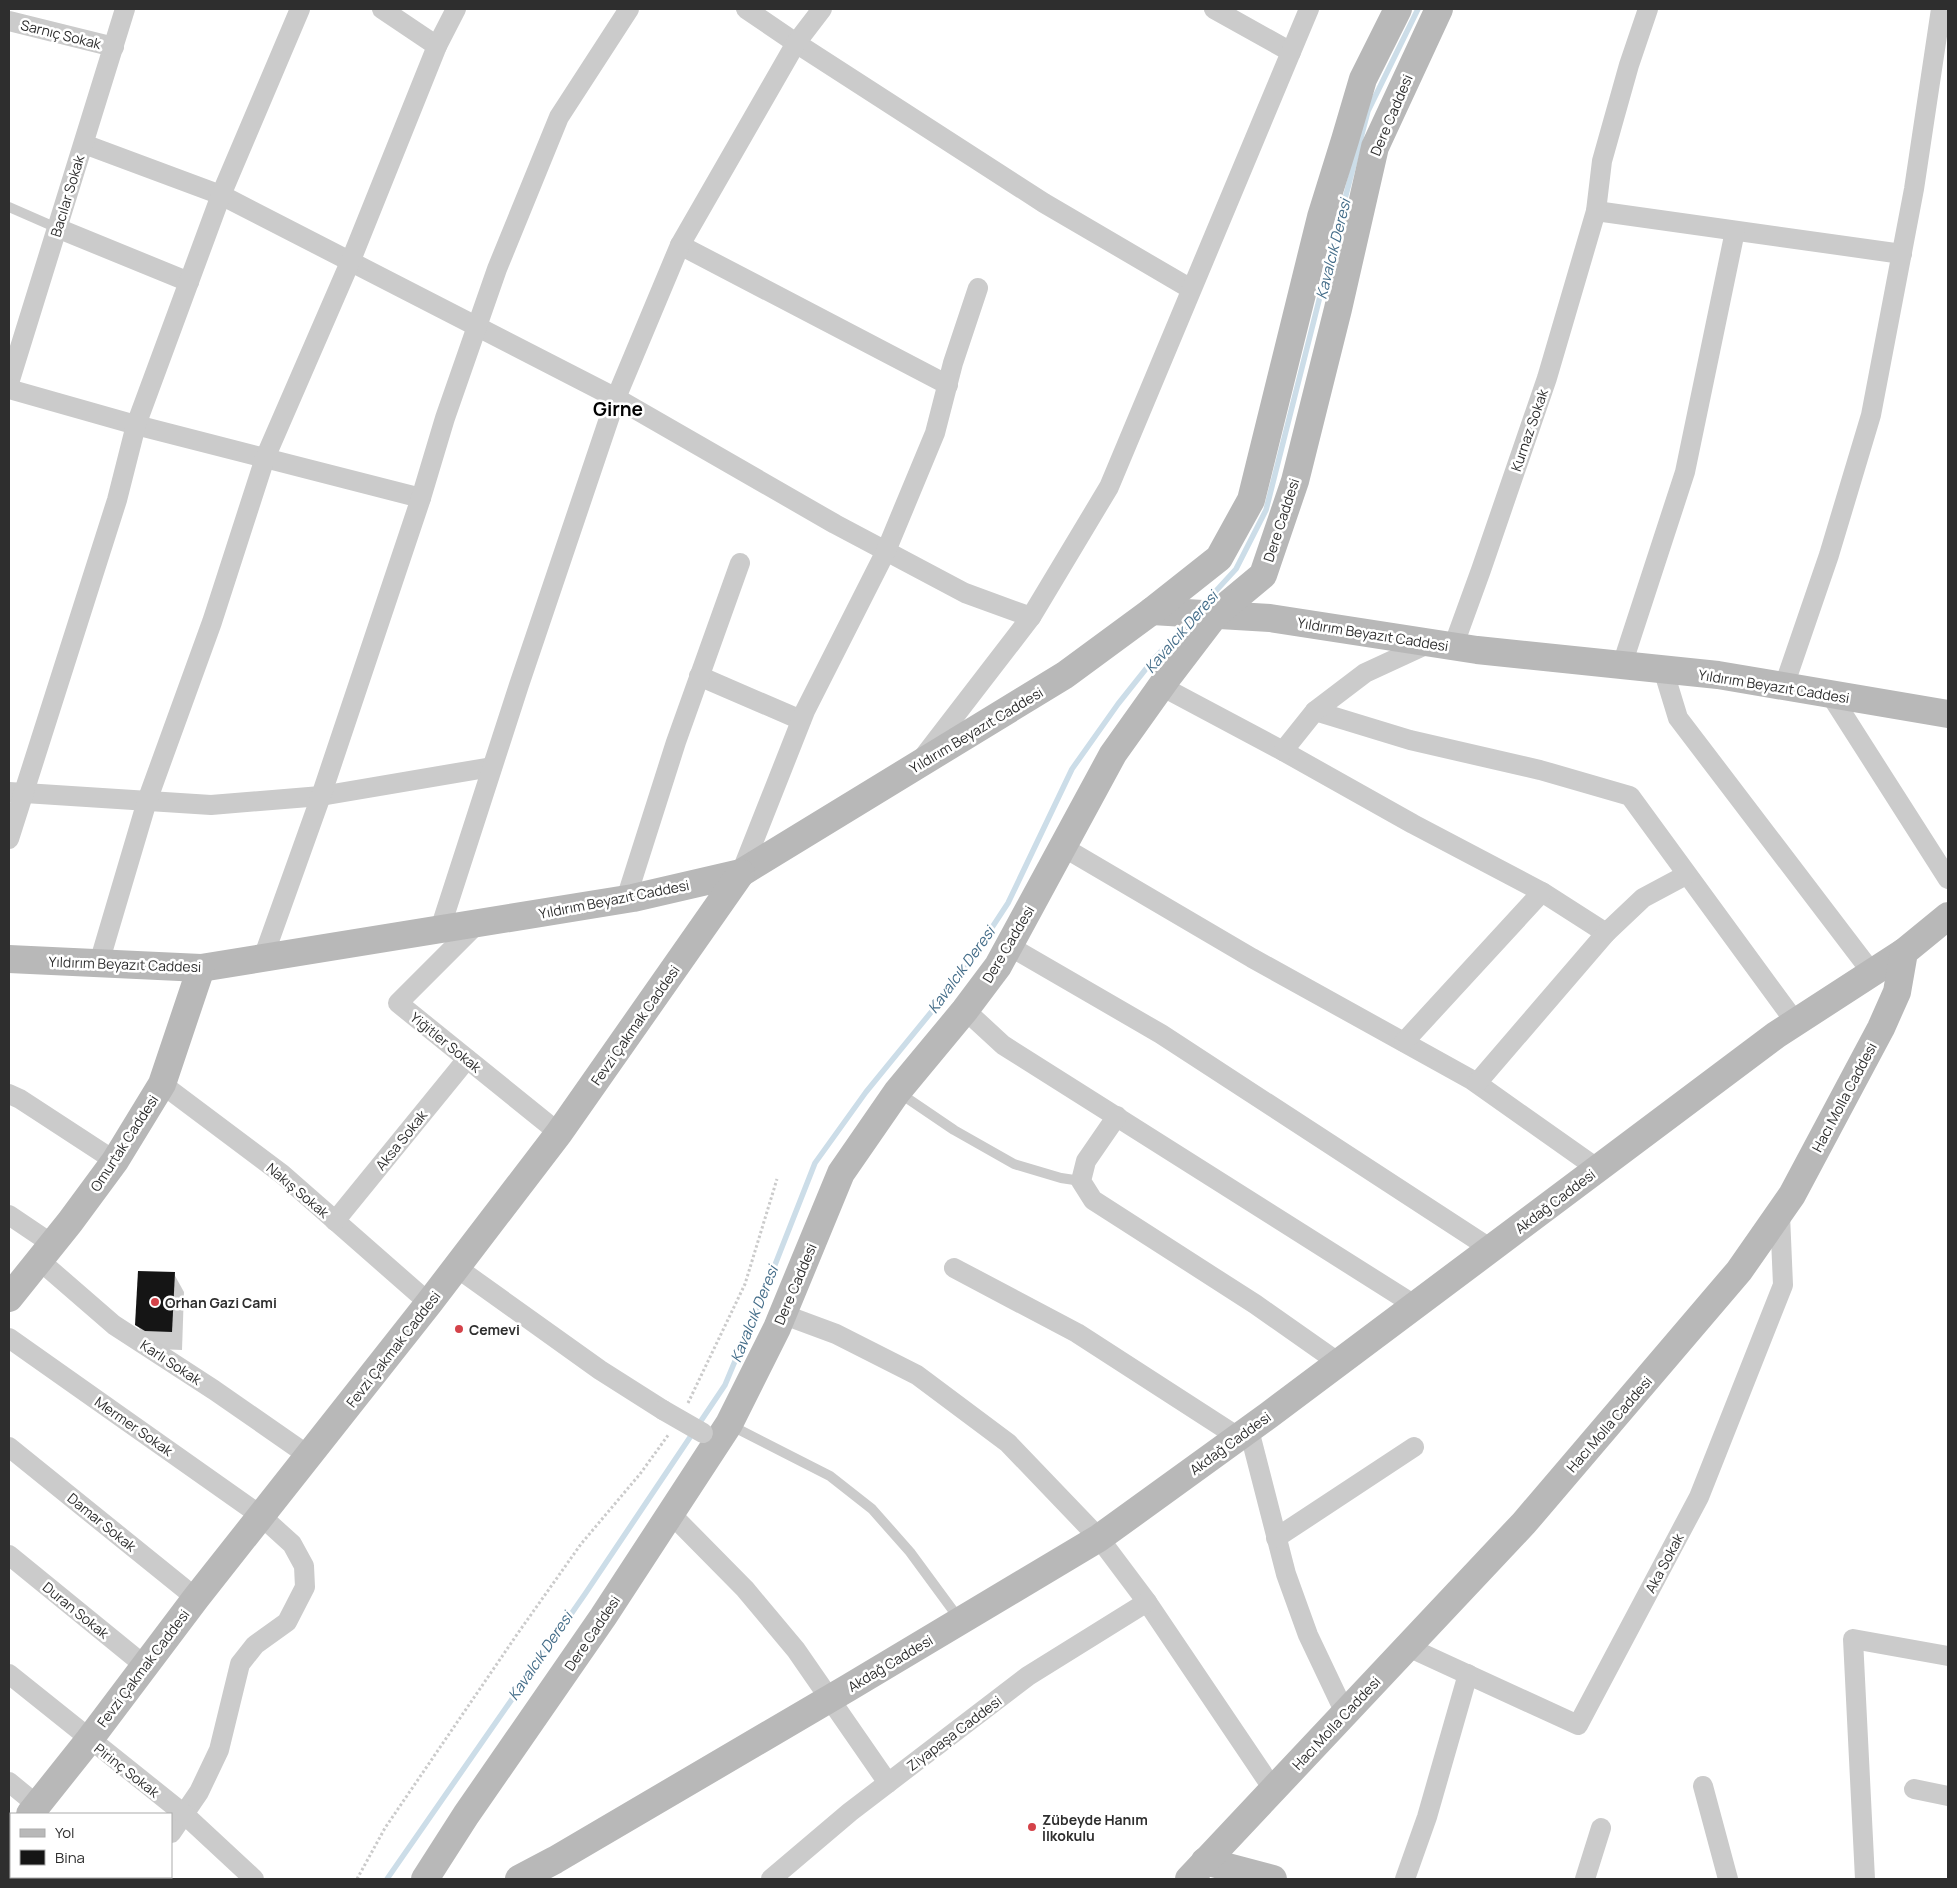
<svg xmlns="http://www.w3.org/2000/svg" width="1957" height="1888" font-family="Manrope,sans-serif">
	<rect width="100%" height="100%" fill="#fff"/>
	<path fill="#0003" d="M174,1274L184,1292L182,1350L157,1349L147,1343L137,1324Z"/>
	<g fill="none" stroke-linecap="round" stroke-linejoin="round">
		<g stroke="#ccdde8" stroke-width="5.5">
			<path d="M1203,605L1236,569L1266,510L1336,233L1368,111L1418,9"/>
			<path d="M387,1879L585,1594L725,1385L771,1275L815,1163L866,1092L959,978L1008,903L1072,769L1118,704L1153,660L1189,621"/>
		</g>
	</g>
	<path fill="#151515" d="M138,1271L175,1272L172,1332L145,1331L135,1325Z"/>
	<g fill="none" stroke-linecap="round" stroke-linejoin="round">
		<g stroke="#cbcbcb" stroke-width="3" stroke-dasharray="2.5 2.5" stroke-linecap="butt">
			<path d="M688,1403L745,1284L777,1179"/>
			<path d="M357,1879L385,1828L518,1633L581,1544L640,1474L669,1434"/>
		</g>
		<g stroke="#cbcbcb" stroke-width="10">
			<path d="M9,207L57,228"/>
			<path d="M898,1092L954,1130L1014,1164L1061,1178L1081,1181"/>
			<path d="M730,1425L830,1476L872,1509L910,1552L960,1620"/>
		</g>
		<g stroke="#cbcbcb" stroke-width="20">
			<path d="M382,9L437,46"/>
			<path d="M746,9L796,43L1044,203L1191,289"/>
			<path d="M1214,9L1291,52"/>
			<path d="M9,21L114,47"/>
			<path d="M84,144L221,195L616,398L835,524L965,593L1031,617"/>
			<path d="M1596,211L1902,254"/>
			<path d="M57,228L189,282"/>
			<path d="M680,245L948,385"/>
			<path d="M9,383L125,9"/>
			<path d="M9,389L136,425L421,498"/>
			<path d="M1453,647L1481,570L1547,378L1596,211L1602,161L1629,65L1648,9"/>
			<path d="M1622,665L1685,472L1735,231"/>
			<path d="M1663,669L1678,718L1873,974"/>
			<path d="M699,676L801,720"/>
			<path d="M1161,686L1283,751L1413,824L1542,892L1606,933"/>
			<path d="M1784,686L1829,555L1871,415L1914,189L1941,9"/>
			<path d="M1830,694L1948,879"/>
			<path d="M1315,711L1410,740L1540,770L1630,796L1796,1023"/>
			<path d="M1283,751L1315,711L1365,673L1430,643"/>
			<path d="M924,756L1031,617L1109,487L1309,9"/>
			<path d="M9,792L211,805L321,796L492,767"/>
			<path d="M9,839L117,500L136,425L221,195L300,9"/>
			<path d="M1063,847L1252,958L1472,1080L1598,1169"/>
			<path d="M741,873L805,711L886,551L935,433L953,363L978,288"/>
			<path d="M626,899L676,742L740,563"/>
			<path d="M478,923L398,1003L559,1133"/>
			<path d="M440,929L519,685L616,398L680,245L796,43L822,9"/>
			<path d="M1009,946L1161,1034L1491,1249"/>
			<path d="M263,958L321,796L421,498L445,418L497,269L559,117L629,9"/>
			<path d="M99,963L147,801L212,622L265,458L351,260L437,46L456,9"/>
			<path d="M965,1010L1003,1045L1416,1306"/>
			<path d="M1404,1042L1542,892"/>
			<path d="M1477,1083L1606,933L1643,898L1686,875"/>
			<path d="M162,1084L282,1174L429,1303"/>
			<path d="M9,1094L20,1099L115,1161"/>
			<path d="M1117,1116L1086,1161L1081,1181L1093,1200L1255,1304L1339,1363"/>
			<path d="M9,1215L52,1244"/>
			<path d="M335,1221L467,1059"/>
			<path d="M39,1260L114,1325L214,1390L309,1456"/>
			<path d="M456,1267L600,1370L663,1410"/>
			<path d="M954,1268L1077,1333L1238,1437"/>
			<path d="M782,1314L836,1334L917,1375L1008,1443L1099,1538L1147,1602L1273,1789"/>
			<path d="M9,1338L260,1515L292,1544L304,1566L305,1587L287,1622L255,1645L240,1664L219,1750L199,1792L171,1833"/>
			<path d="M1249,1430L1286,1574L1308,1635L1345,1713"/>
			<path d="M9,1447L196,1598"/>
			<path d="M671,1514L745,1589L796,1650L888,1783"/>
			<path d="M1276,1538L1414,1447"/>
			<path d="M9,1555L144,1665"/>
			<path d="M1408,1647L1578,1725L1699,1497L1783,1285L1780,1215"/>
			<path d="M9,1674L184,1814L254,1879"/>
			<path d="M9,1782L37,1805"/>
			<path d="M1703,1786L1728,1879"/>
			<path d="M1914,1789L1948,1796"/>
			<path d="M139,1879L141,1877"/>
			<path d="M771,1879L850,1812L1028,1676L1147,1602"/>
			<path d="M1405,1879L1427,1817L1468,1674"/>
			<path d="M1585,1879L1601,1828"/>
			<path d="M1865,1879L1853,1639L1948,1656"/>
		</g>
		<g stroke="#b8b8b8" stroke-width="28">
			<path d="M1152,611L1270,618L1477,650L1718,675L1948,714"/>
			<path d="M9,959L201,968L633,898L741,873L1065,675L1152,611L1219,558L1251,500L1321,217L1345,140L1363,79L1398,9"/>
			<path d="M9,1298L70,1222L115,1161L162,1084L201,968"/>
			<path d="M30,1814L89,1740L196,1598L429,1303L559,1133L741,873"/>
			<path d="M9,1841L11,1838"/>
			<path d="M1205,1861L1273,1879"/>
			<path d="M425,1879L466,1815L603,1617L729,1424L777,1328L841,1173L897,1092L965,1010L998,966L1113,754L1170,674L1215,615L1263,575L1295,481L1338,309L1375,147L1439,9"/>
			<path d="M519,1879L555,1860L848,1688L1099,1538L1269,1415L1776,1035L1904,952"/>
			<path d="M1189,1879L1524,1523L1739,1271L1792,1195L1881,1028L1897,992L1904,952L1948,916"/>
		</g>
		<path stroke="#cbcbcb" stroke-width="20" d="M663,1410L703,1433"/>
	</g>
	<g fill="#d44249" stroke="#fff" stroke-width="2">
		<circle cx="155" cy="1302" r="5"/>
		<circle cx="459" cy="1329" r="5"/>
		<circle cx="1032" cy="1827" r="5"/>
	</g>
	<g text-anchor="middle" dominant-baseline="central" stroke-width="5" stroke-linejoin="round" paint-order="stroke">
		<g font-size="14" fill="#2e2e2e" stroke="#fff">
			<text transform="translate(61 34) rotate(14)">Sarnıç Sokak</text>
			<text transform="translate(1391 115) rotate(-67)">Dere Caddesi</text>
			<text transform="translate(67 196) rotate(-73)">Bacılar Sokak</text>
			<text transform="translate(1529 430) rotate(-71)">Kurnaz Sokak</text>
			<text transform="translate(1281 520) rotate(-72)">Dere Caddesi</text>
			<text transform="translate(1373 634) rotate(9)">Yıldırım Beyazıt Caddesi</text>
			<text transform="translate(1774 686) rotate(9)">Yıldırım Beyazıt Caddesi</text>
			<text transform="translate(976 730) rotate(-31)">Yıldırım Beyazıt Caddesi</text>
			<text transform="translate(614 899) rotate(-11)">Yıldırım Beyazıt Caddesi</text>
			<text transform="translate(1008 944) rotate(-59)">Dere Caddesi</text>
			<text transform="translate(125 964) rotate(2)">Yıldırım Beyazıt Caddesi</text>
			<text transform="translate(635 1025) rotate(-55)">Fevzi Çakmak Caddesi</text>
			<text transform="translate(446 1042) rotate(39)">Yiğitler Sokak</text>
			<text transform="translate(1844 1097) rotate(-62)">Hacı Molla Caddesi</text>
			<text transform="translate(401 1140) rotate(-51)">Aksa Sokak</text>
			<text transform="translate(124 1143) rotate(-57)">Omurtak Caddesi</text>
			<text transform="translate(298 1190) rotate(40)">Nakış Sokak</text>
			<text transform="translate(1555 1201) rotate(-37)">Akdağ Caddesi</text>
			<text transform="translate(795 1284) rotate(-67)">Dere Caddesi</text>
			<text transform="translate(393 1349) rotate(-52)">Fevzi Çakmak Caddesi</text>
			<text transform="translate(171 1362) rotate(33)">Karlı Sokak</text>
			<text transform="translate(1609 1424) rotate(-49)">Hacı Molla Caddesi</text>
			<text transform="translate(134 1426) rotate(35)">Mermer Sokak</text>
			<text transform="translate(1230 1443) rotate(-36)">Akdağ Caddesi</text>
			<text transform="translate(102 1522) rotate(39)">Damar Sokak</text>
			<text transform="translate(1664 1563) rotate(-62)">Aka Sokak</text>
			<text transform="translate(76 1610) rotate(39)">Duran Sokak</text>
			<text transform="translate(592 1633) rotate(-56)">Dere Caddesi</text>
			<text transform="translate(890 1663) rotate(-31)">Akdağ Caddesi</text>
			<text transform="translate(143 1668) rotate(-53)">Fevzi Çakmak Caddesi</text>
			<text transform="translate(1336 1723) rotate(-47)">Hacı Molla Caddesi</text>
			<text transform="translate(954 1733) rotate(-37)">Ziyapaşa Caddesi</text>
			<text transform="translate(127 1770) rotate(38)">Pirinç Sokak</text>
		</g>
		<g font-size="14" font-weight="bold" fill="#2e2e2e" stroke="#fff" text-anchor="start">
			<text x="165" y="1302">Orhan Gazi Cami</text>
			<text x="469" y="1329">Cemevi</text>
			<text x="1042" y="1819">Zübeyde Hanım<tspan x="1042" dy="16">İlkokulu</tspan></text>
		</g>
		<g font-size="15" font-style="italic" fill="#446d89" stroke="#fff">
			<text transform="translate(1333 249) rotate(-76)">Kavalcık Deresi</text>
			<text transform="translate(1181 632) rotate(-49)">Kavalcık Deresi</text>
			<text transform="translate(961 970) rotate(-54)">Kavalcık Deresi</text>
			<text transform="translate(754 1314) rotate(-68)">Kavalcık Deresi</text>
			<text transform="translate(540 1656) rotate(-56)">Kavalcık Deresi</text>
		</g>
		<g font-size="19" font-weight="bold" fill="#000" stroke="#fff">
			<text x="618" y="409">Girne</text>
		</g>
	</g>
	<rect width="1957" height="1888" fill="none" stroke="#2e2e2e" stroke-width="20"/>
	<rect x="10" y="1813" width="162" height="65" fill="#ffffff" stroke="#ababab"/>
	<rect x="20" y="1829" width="25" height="8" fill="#b8b8b8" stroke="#ababab"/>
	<text x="55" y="1838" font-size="15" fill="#2e2e2e">Yol</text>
	<rect x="20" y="1850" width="25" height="15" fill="#151515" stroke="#ababab"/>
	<text x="55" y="1863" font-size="15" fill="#2e2e2e">Bina</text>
</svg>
